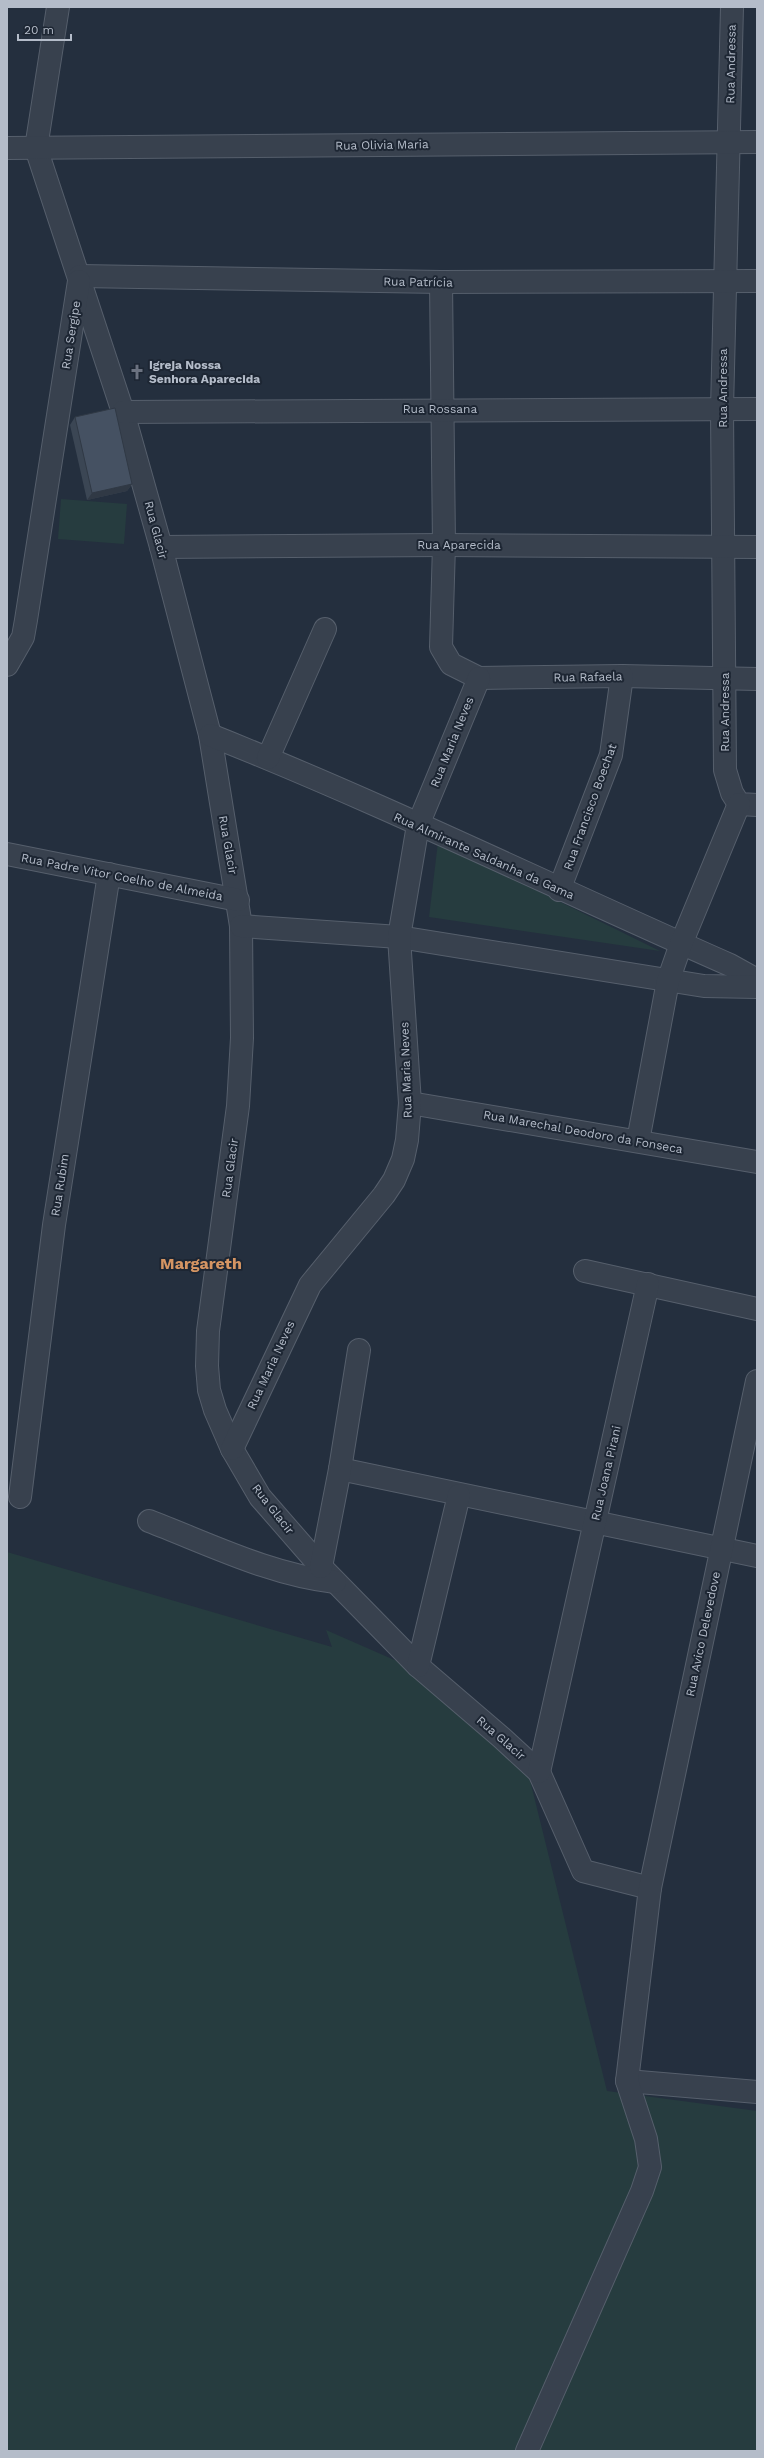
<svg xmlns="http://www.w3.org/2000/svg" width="764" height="2458" font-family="'Work Sans',sans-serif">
	<rect width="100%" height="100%" fill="#242f3e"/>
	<g fill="#263c3f">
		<path d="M61,499L127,504L124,544L58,539Z"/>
		<path d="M438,842L660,951L429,917Z"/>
		<path d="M7,1552L332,1647L326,1630L399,1662L523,1752L607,2091L757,2111V2451H7Z"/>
	</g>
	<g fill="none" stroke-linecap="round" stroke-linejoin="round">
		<defs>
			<g id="minor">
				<path d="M58,7L36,148L123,412L161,547L210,735L241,926L242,1038L238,1106L208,1331L207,1366L209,1390L215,1410L232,1449L260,1497L321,1567L418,1666L502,1738L539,1772L583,1871L650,1888"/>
				<path d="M732,7L722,409L725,770L732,793L739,804L757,805"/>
				<path d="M7,148L757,142"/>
				<path d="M80,276L441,282L757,281"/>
				<path d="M441,282L444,545L441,647L451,664L479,678L622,676L757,679"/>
				<path d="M123,412L757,409"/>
				<path d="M161,547L444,545L757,547"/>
				<path d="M7,665L23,637L26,620L79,281"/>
				<path d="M210,735C386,805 557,889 730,965L757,980"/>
				<path d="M268,758L325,629"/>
				<path d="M7,854L238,900"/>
				<path d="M559,890L611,755L622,676"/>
				<path d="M241,926L399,937L704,986L757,987"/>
				<path d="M410,1103L757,1162"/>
				<path d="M638,1141L668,981L681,944L739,804"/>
				<path d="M585,1271L757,1309"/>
				<path d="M232,1449L310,1285L384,1195L394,1180L403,1159L407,1140L410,1103L399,937L418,825L479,678"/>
				<path d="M340,1469L757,1556"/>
				<path d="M20,1497L54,1225L109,874"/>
				<path d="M149,1521C209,1544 271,1575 335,1582"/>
				<path d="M321,1567L340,1469L359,1350"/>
				<path d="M418,1666L459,1495"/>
				<path d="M539,1772L648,1284"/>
				<path d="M627,2081L757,2092"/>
				<path d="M527,2451L642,2191L650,2167L646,2139L627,2081L650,1888L757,1381"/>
			</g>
		</defs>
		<use href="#minor" stroke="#565f6c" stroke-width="24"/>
		<use href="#minor" stroke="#38414e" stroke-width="22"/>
	</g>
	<path fill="#3b4654" d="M75,417L132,484L127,491L87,500L70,425Z"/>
	<path fill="#303945" d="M132,484L127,491L87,500L92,493Z"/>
	<path fill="#455162" stroke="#303945" d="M115,408L132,484L92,493L75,417Z"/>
	<defs>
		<symbol id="church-bare" viewBox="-9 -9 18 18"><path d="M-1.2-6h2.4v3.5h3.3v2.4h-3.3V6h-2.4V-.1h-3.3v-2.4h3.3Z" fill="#6b7280" stroke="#1d2633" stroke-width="2.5" paint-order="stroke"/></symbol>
	</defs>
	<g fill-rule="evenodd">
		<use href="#church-bare" x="126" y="361" width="22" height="22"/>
	</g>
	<g text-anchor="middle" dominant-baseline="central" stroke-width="4" stroke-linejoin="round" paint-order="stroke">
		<g font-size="12" fill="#b4bcc9" stroke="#1d2633">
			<text transform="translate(731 64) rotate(-89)">Rua Andressa</text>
			<text transform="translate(382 145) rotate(-1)">Rua Olivia Maria</text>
			<text transform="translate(418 282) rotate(1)">Rua Patrícia</text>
			<text transform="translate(71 335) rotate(-81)">Rua Sergipe</text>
			<text transform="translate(723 388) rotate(-90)">Rua Andressa</text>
			<text x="440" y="409">Rua Rossana</text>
			<text transform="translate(156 530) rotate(75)">Rua Glacir</text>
			<text x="459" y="545">Rua Aparecida</text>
			<text transform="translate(588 677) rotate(-1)">Rua Rafaela</text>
			<text transform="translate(725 712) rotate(-90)">Rua Andressa</text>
			<text transform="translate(452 742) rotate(-68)">Rua Maria Neves</text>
			<text transform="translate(590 807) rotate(-70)">Rua Francisco Boechat</text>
			<text transform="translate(228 845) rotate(80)">Rua Glacir</text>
			<text transform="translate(484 856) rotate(24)">Rua Almirante Saldanha da Gama</text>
			<text transform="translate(122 877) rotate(11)">Rua Padre Vitor Coelho de Almeida</text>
			<text transform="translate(406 1070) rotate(-92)">Rua Maria Neves</text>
			<text transform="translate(583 1132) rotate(10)">Rua Marechal Deodoro da Fonseca</text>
			<text transform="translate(230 1168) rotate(-82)">Rua Glacir</text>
			<text transform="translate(60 1185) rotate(-81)">Rua Rubim</text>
			<text transform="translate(271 1365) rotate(-65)">Rua Maria Neves</text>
			<text transform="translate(606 1473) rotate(-77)">Rua Joana Pirani</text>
			<text transform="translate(273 1509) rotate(52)">Rua Glacir</text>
			<text transform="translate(703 1634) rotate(-78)">Rua Avico Delevedove</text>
			<text transform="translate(501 1738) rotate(41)">Rua Glacir</text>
		</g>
		<g font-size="12" font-weight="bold" fill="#b4bcc9" stroke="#1d2633" text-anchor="start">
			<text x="149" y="365">Igreja Nossa<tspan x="149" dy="14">Senhora Aparecida</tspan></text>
		</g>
		<g font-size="16" font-weight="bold" fill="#d59563" stroke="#1d2633">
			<text x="201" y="1263">Margareth</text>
		</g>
	</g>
	<rect width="764" height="2458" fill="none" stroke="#b4bcc9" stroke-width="16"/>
	<path d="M18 34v6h53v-6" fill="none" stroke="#b4bcc9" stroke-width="2"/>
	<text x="24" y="34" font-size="12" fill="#b4bcc9" stroke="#1d2633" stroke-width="3" paint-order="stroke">20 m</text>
</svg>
